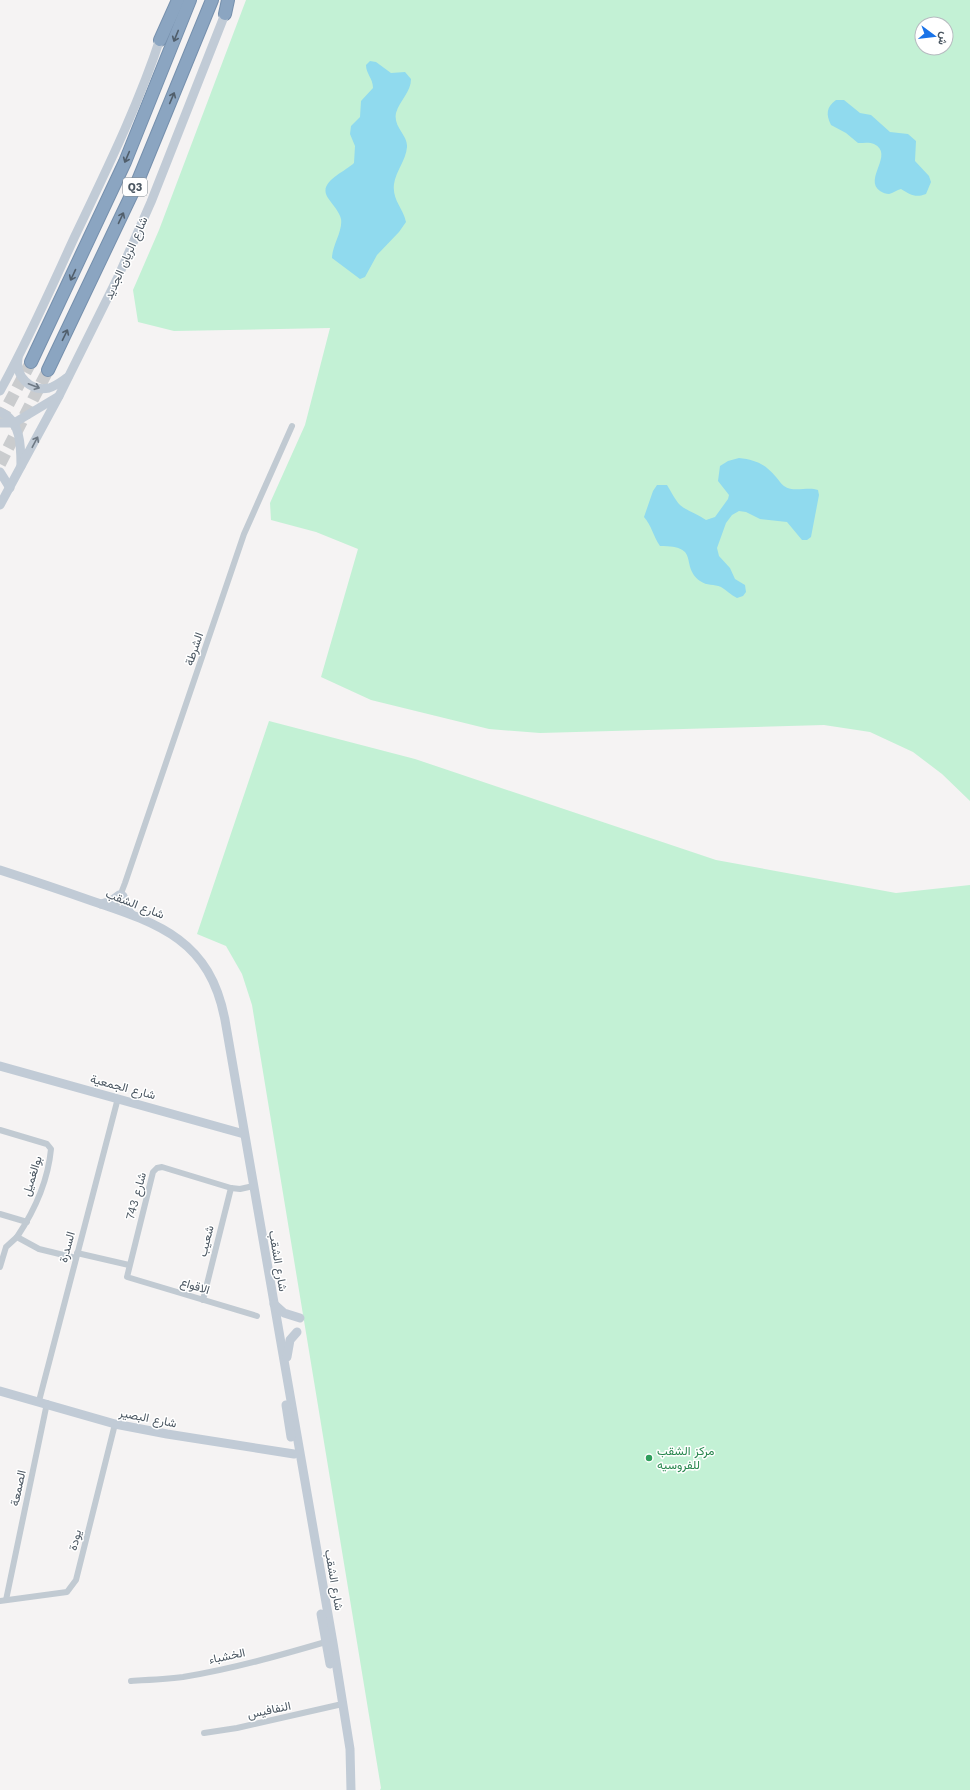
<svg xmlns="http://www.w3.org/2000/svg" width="970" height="1790" font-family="'Work Sans',Vazirmatn,sans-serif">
	<rect width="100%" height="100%" fill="#f5f3f3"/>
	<g fill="#c3f1d5" fill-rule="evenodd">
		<path d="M246,0H970V801L942,774L913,752L870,732L824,725L540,733L489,729L371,700L321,677L358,549L316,532L271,520L270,503L305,425L330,328L174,331L138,322L133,290L159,230ZM922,24H946V48H922Z"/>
		<path d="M269,721L415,759L716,860L896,893L970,885V1790H380L381,1788L252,1005L242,974L226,946L197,934Z"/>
	</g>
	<g fill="#90daee">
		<path d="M370,61L376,62L391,73L405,72L411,79C411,92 400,100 396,113C393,127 408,135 407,147C406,160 396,171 394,184C392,200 403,208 406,222L399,232L377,255L365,277L360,279L332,258C332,246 343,231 341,219C339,211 332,204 328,198C317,182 345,172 354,163L355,146L350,134L351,126L360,117L361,101L373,88C373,78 366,74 366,65Z"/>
		<path d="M836,100H844L860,113L871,115L890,132L908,134L916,141L915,161L929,176L931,182L926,194C915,198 911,195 901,189C897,190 893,193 889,194C886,194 883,193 880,191C863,179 895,154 874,144C870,142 863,143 858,143L846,133L831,125C826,115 826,107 836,100Z"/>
		<path d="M739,458C756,460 765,464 776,477C779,480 781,484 784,486C794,493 808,486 818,490L819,495L811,537L807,540H802L787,522L760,519L746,512L739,511L732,515L726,523L717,548L719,556L730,568L735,579L745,585L746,592L743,596L737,598C731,595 726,590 721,587C714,584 707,586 700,581C679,565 702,546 660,546C653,536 652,526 644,517L653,491L657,485H667C671,491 675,500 680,505C687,511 698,514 706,520L715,517L728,499L729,495L718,481L720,466L728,461Z"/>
	</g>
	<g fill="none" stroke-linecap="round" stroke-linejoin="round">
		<g stroke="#caccce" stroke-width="12" stroke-dasharray="12 6" stroke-linecap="butt">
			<path d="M0,420L31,362"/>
			<path d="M0,464L48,370"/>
		</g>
		<defs>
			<g id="highway">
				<path d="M225,14L228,0"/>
				<path d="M160,40L178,0"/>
				<path d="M31,362L125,162L190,0"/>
				<path d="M48,370L137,183L212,0"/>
			</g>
		</defs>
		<use href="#highway" stroke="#7690ad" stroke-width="14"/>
		<g stroke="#c1cad2" stroke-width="6">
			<path d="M115,909L125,883L244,534L292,426"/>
			<path d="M0,1130L47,1144L51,1149C48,1181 35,1210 17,1237"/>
			<path d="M249,1187L240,1189L231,1188L162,1167L157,1168L153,1172L127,1277L257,1316"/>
			<path d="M0,1214L27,1222"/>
			<path d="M77,1253L129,1265"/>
			<path d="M0,1267L6,1247L17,1237L39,1249L76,1258"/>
			<path d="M203,1300L231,1188"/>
			<path d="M39,1401L118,1098"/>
			<path d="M6,1600L47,1403"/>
			<path d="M0,1601L67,1592L76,1580L115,1424"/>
			<path d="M131,1681C148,1680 166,1679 183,1677C233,1669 281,1655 329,1641"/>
			<path d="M204,1733L237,1728L338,1705"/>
		</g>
		<g stroke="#c1cbd6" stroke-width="9">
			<path d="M18,358C15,376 30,392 49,388C56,386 62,381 68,377"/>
			<path d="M0,391C28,341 51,288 75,236C106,171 139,104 161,36"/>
			<path d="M0,412C21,420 21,447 21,466"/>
			<path d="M0,423H14L59,396"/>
			<path d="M0,472L10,488"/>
			<path d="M0,505L59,396L118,277L151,202L227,9"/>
			<path d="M0,870C31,880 61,890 92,901C161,924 210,941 225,1020L333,1643L350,1749L351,1790"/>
			<path d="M123,896L126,908L131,914"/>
			<path d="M101,904L111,901L119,895"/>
			<path d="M0,1066L244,1134"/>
			<path d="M274,1304L284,1313L300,1318"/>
			<path d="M287,1357L290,1340L297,1332"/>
			<path d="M0,1391L115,1424L167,1434L294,1454"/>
			<path d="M286,1405L291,1437"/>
			<path d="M321,1614L330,1664"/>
		</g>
		<use href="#highway" stroke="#8ba5c1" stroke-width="12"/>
	</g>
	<defs><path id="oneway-shaft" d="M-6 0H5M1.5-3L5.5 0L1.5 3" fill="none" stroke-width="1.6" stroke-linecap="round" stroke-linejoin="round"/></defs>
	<g stroke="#505e6b">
		<use href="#oneway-shaft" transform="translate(176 36) rotate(112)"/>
		<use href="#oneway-shaft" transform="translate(172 98) rotate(-67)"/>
		<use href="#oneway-shaft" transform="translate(127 157) rotate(113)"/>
		<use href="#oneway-shaft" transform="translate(121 218) rotate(-65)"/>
		<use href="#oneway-shaft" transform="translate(73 275) rotate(115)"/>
		<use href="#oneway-shaft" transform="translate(65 335) rotate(-64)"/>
	</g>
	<g stroke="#6e7984">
		<use href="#oneway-shaft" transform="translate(34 386) rotate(21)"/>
		<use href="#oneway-shaft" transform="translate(35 442) rotate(-62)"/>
	</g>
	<circle fill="#2e9e5b" stroke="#fff" stroke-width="1.5" cx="649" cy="1458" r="4"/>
	<g text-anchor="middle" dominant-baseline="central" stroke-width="3" stroke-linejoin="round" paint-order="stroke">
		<rect fill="#fff" stroke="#808990" stroke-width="1" x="123" y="178" width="24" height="18" rx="3"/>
		<g font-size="11" font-weight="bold" fill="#4a5661">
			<text x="135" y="187">Q3</text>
		</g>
		<g font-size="12" fill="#4a5661" stroke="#fff">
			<text transform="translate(126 258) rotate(-66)">شارع الريان الجديد</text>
			<text transform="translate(194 649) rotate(-71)">الشرطة</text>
			<text transform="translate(135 904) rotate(21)">شارع الشقب</text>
			<text transform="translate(123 1087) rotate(15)">شارع الجمعية</text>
			<text transform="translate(32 1176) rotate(-73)">بوالغميل</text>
			<text transform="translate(136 1196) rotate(-75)">شارع 743</text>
			<text transform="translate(206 1241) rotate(-76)">شعيب</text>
			<text transform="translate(67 1247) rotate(-75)">السدرة</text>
			<text transform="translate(278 1261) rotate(80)">شارع الشقب</text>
			<text transform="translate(195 1286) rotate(17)">الاقواع</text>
			<text transform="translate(148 1418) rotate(11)">شارع البصير</text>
			<text transform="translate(18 1488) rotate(-78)">الصمعة</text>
			<text transform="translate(75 1540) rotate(-76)">يودة</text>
			<text transform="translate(334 1580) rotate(80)">شارع الشقب</text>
			<text transform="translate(227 1656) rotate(-12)">الخشباء</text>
			<text transform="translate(269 1710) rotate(-12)">النفافيس</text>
		</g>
		<g font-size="12" fill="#27864d" stroke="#fff" text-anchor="start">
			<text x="657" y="1451">مركز الشقب<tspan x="657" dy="14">للفروسيه</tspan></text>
		</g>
	</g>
	<g transform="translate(934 36) rotate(105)"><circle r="19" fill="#ffffff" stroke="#b7bbc0"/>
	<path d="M0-3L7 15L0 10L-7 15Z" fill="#1a73e8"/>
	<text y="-6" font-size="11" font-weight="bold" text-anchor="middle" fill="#4a5661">ش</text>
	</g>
</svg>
